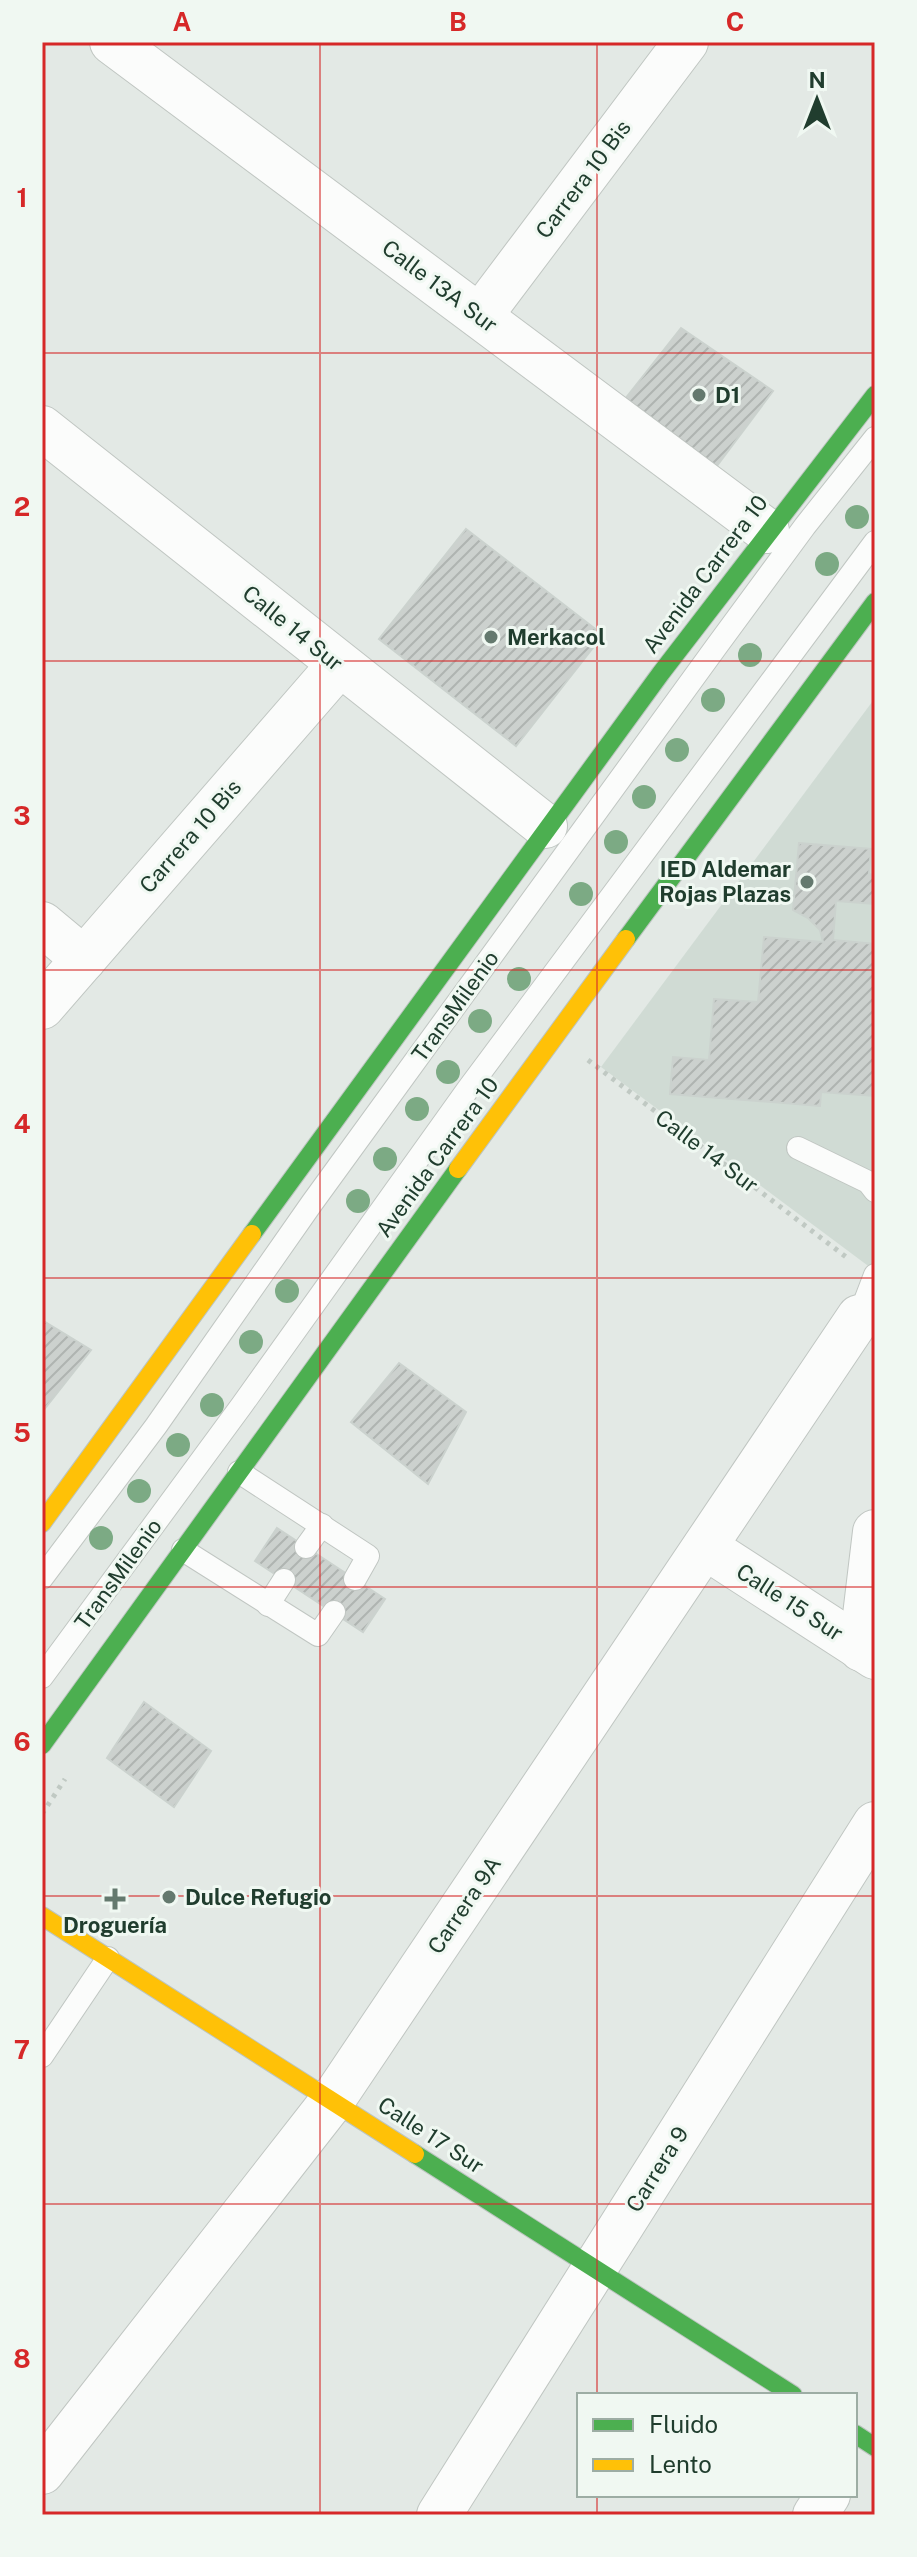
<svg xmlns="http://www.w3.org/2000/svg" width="917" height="2557" font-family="'Public Sans',sans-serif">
	<defs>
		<pattern id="building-hatch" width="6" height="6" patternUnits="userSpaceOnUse" patternTransform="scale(2)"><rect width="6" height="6" fill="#ccd1ce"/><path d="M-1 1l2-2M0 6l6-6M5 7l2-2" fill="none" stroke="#afb4b1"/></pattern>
	</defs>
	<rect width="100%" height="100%" fill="#e3e9e5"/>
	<path fill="#d0dbd4" d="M875,698V1271L601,1067Z"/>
	<g fill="url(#building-hatch)" stroke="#cbd2ce" stroke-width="2">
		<path d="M681,328L773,391L716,467L625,399Z"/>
		<path d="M466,529L603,635L516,746L379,639Z"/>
		<path d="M799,843L871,849L869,874L875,875V904L836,901L833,940L875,944V1096L821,1092L820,1106L670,1094L673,1057L709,1060L714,999L758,1002L764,937L823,942L820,930L808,918L793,910Z"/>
		<path d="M42,1320L91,1350L42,1412Z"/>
		<path d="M399,1363L466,1412L428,1484L351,1422Z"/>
		<path d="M277,1528L385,1599L363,1632L255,1561Z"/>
		<path d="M144,1702L211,1751L174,1807L107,1758Z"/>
	</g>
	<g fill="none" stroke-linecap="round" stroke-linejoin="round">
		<defs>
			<g id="lane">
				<path d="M798,1148L868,1182L875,1191"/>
				<path d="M859,1317L875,1275"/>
				<path d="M239,1472L368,1556L355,1579"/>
				<path d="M306,1547L322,1525"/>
				<path d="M183,1550L318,1635L334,1612"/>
				<path d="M42,1578L156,1426L312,1203L716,647L805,526L875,438"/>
				<path d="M268,1605L284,1580"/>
				<path d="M42,1677L242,1405L468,1089L875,542"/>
				<path d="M42,2056L108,1958"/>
			</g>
			<g id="street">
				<path d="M112,42L767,531"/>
				<path d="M480,316L686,42"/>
				<path d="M42,428L545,826"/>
				<path d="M42,924L84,959"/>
				<path d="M42,1007L339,665"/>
				<path d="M705,1547L875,1657"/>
				<path d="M861,1649L875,1532"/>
				<path d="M42,2472L332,2101L859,1317"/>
				<path d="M439,2515L875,1824"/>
				<path d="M815,2515L828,2495"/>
			</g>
			<g id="fast">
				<path d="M626,939L875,602"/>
				<path d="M252,1234L661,673L875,395"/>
				<path d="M42,1745L458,1169"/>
				<path d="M415,2154L793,2395"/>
				<path d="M855,2434L875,2447"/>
			</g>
			<g id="slow">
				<path d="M458,1169L626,939"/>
				<path d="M42,1523L252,1234"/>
				<path d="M42,1916L415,2154"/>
			</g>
		</defs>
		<use href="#lane" stroke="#c0c6c2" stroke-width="24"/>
		<use href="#street" stroke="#c0c6c2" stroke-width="46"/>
		<use href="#fast" stroke="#bcc5c0" stroke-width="20"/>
		<use href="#slow" stroke="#bcc5c0" stroke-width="20"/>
		<g stroke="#c0c9c3" stroke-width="5" stroke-dasharray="4 6" stroke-linecap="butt">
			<path d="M588,1060L850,1260"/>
			<path d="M42,1814L65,1779"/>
		</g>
		<use href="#lane" stroke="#fbfcfb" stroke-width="22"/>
		<use href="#street" stroke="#fbfcfb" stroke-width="44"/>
		<use href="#fast" stroke="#4caf50" stroke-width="18"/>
		<use href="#slow" stroke="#ffc107" stroke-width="18"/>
	</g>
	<g fill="#7caa84">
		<circle cx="857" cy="517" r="12"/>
		<circle cx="827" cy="564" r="12"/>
		<circle cx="750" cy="655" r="12"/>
		<circle cx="713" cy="700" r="12"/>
		<circle cx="677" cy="750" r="12"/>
		<circle cx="644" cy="797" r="12"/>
		<circle cx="616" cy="842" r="12"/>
		<circle cx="581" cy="894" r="12"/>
		<circle cx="519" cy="979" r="12"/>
		<circle cx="480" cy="1021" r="12"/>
		<circle cx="448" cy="1072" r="12"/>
		<circle cx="417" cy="1109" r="12"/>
		<circle cx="385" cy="1159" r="12"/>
		<circle cx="358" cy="1201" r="12"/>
		<circle cx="287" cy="1291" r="12"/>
		<circle cx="251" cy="1342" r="12"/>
		<circle cx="212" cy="1405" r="12"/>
		<circle cx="178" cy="1445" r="12"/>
		<circle cx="139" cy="1491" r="12"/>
		<circle cx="101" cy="1538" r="12"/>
	</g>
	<path fill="none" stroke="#d62828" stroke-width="2" stroke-opacity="0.55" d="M320,42V2515M597,42V2395M42,353H875M42,661H875M42,970H875M42,1278H875M42,1587H875M42,1896H875M42,2204H875M597,2495V2515"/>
	<g fill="#64796e" stroke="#f0f8f2" stroke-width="3">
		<circle cx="699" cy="395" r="8"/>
		<circle cx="491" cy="637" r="8"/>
		<circle cx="807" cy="882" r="8"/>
		<circle cx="169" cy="1897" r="8"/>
		<path d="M111 1887h8v8h8v8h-8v8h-8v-8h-8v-8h8z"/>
	</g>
	<g text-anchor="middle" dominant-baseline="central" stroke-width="6" stroke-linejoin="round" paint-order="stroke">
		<g font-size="22" fill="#203d2e" stroke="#f0f8f2">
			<text transform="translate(583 179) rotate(-53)">Carrera 10 Bis</text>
			<text transform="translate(440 286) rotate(37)">Calle 13A Sur</text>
			<text transform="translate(705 574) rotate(-53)">Avenida Carrera 10</text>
			<text transform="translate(293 628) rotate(39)">Calle 14 Sur</text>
			<text transform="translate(190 836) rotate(-49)">Carrera 10 Bis</text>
			<text transform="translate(455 1006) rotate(-54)">TransMilenio</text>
			<text transform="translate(707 1151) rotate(37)">Calle 14 Sur</text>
			<text transform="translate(437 1157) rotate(-54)">Avenida Carrera 10</text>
			<text transform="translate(118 1574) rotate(-54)">TransMilenio</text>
			<text transform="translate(790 1602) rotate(33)">Calle 15 Sur</text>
			<text transform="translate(464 1905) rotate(-56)">Carrera 9A</text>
			<text transform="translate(431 2135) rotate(33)">Calle 17 Sur</text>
			<text transform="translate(657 2169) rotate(-58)">Carrera 9</text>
		</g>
		<g font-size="22" font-weight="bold" fill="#203d2e" stroke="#f0f8f2" text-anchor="start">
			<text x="715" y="395">D1</text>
			<text x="507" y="637">Merkacol</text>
			<text x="791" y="869" text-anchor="end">IED Aldemar<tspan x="791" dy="25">Rojas Plazas</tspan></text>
			<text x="185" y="1897">Dulce Refugio</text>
			<text x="115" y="1925" text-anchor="middle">Droguería</text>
		</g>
	</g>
	<rect width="917" height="2557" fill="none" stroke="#f0f8f2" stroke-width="88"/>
	<rect x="577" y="2393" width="280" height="104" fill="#f0f8f2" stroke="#9dada4" stroke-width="2"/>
	<rect x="593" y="2419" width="40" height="12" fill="#4caf50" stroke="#9dada4" stroke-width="2"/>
	<text x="649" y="2433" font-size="24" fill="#203d2e">Fluido</text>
	<rect x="593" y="2459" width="40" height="12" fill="#ffc107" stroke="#9dada4" stroke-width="2"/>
	<text x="649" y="2473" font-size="24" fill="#203d2e">Lento</text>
	<g transform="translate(817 100)" stroke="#f0f8f2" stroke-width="6" paint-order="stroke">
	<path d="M0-6L14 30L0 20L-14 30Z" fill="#203d2e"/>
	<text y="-12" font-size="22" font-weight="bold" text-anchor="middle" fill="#203d2e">N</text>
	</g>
	<rect x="44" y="44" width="829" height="2469" fill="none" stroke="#d62828" stroke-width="3"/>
	<g font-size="26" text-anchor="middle" font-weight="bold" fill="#d62828">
		<text x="182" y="31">A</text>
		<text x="458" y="31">B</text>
		<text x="735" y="31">C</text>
		<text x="22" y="207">1</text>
		<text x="22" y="516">2</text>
		<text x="22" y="825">3</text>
		<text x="22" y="1133">4</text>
		<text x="22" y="1442">5</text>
		<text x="22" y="1751">6</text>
		<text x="22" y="2059">7</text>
		<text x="22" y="2368">8</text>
	</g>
</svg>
